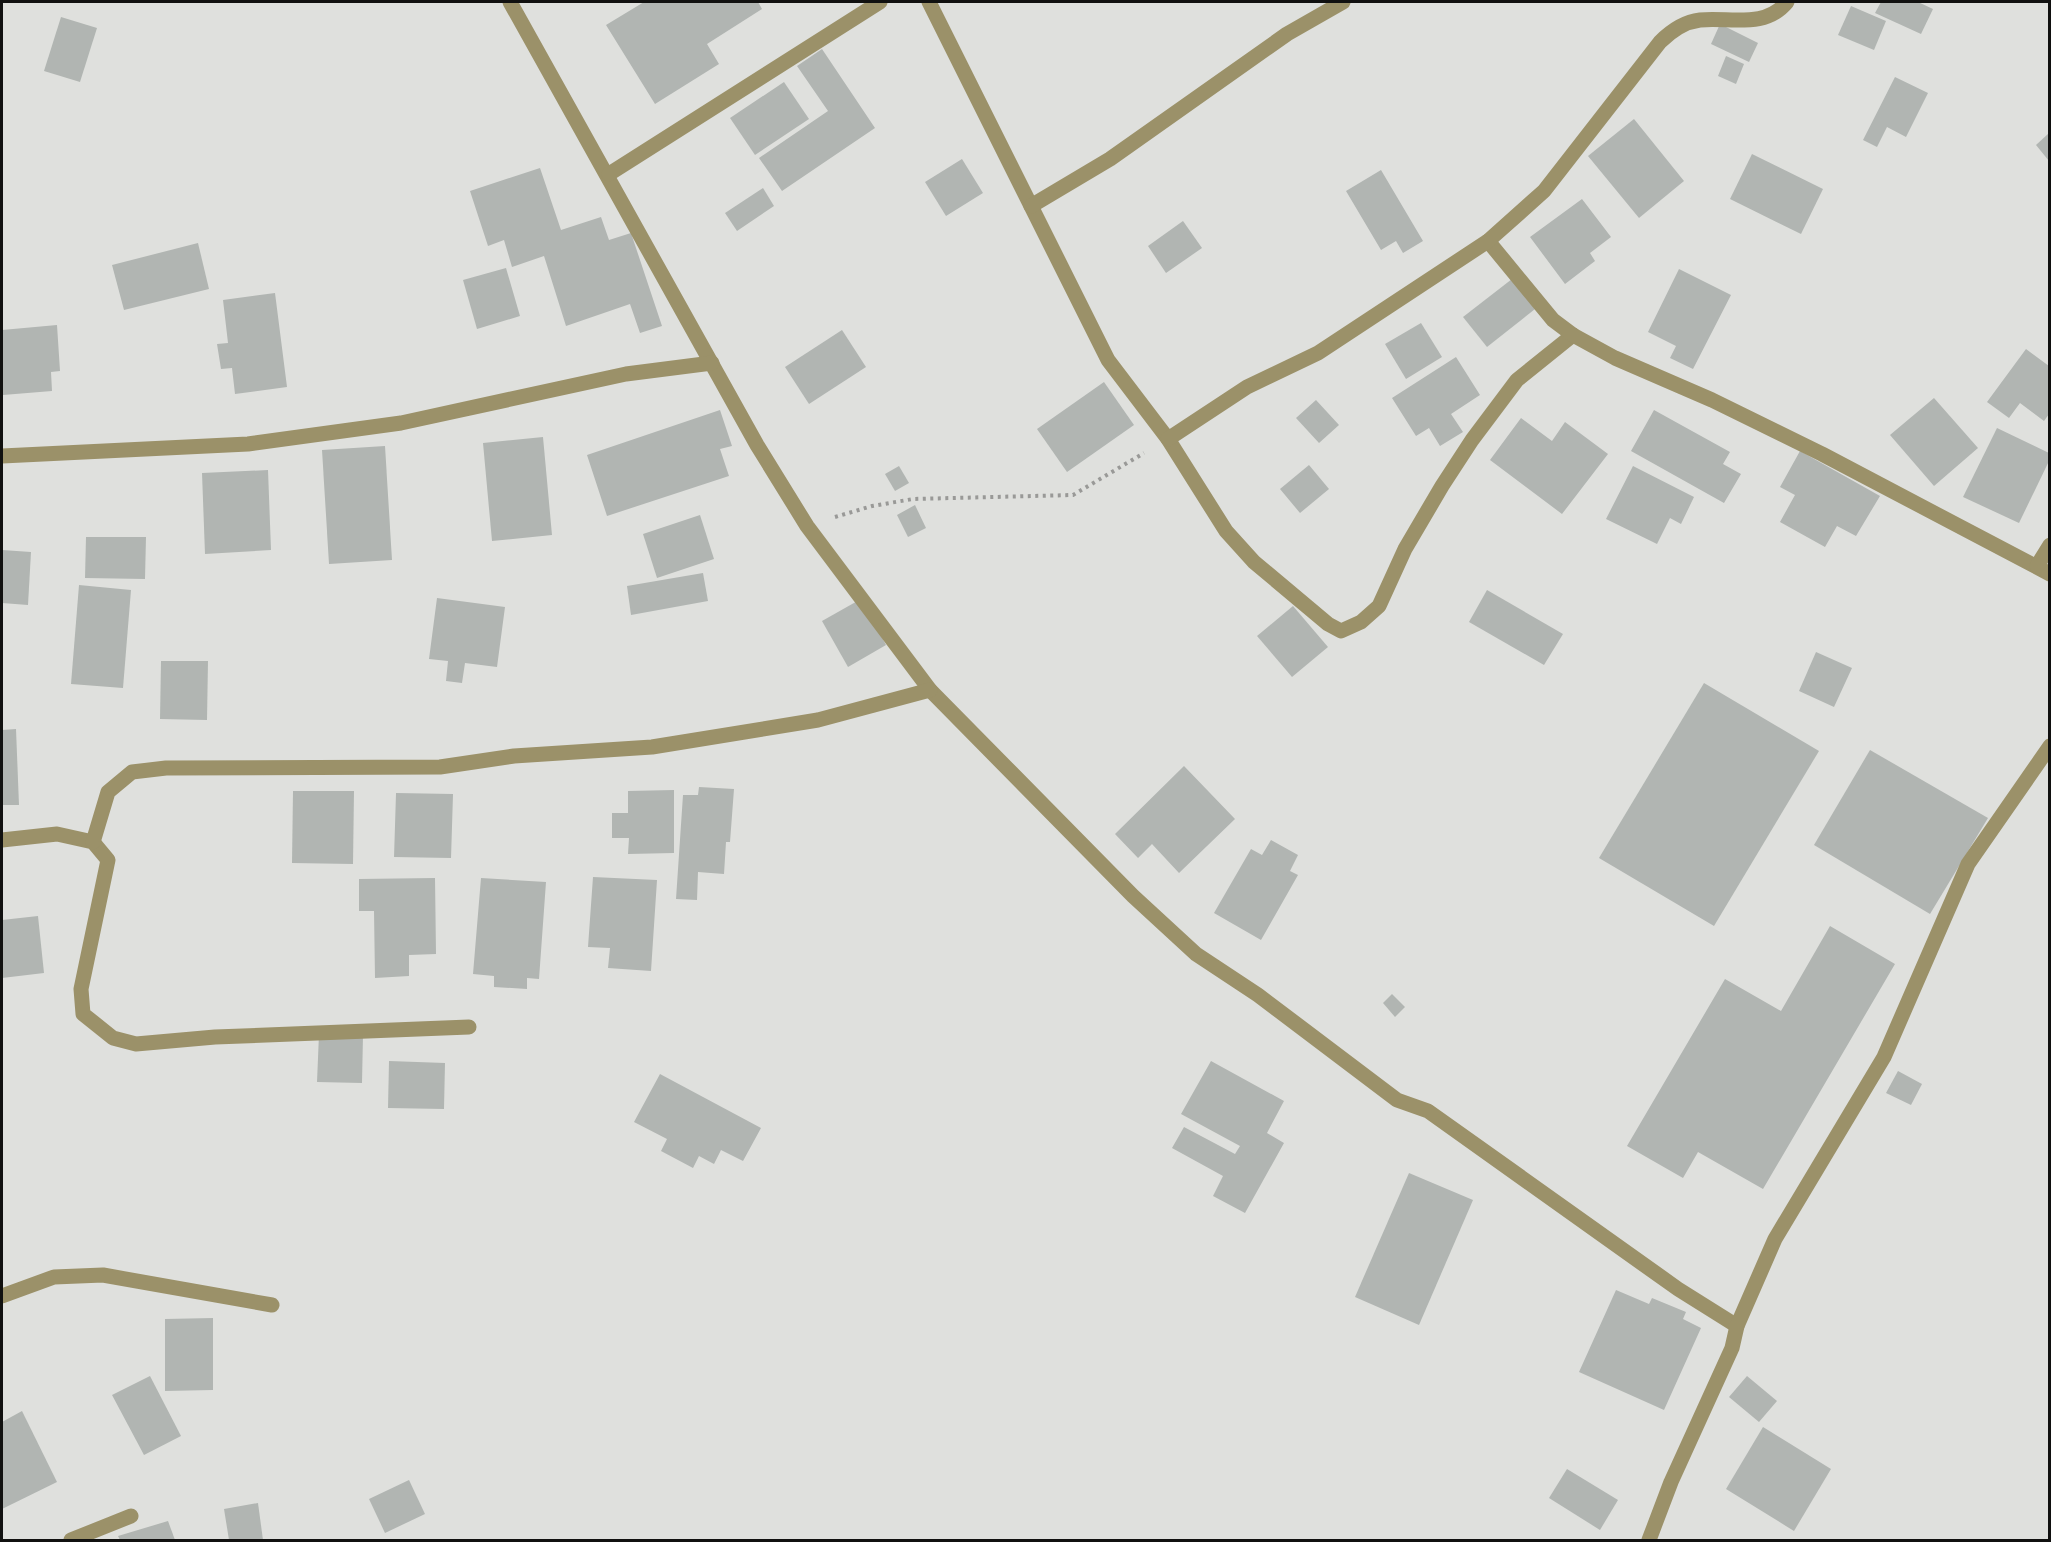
<svg xmlns="http://www.w3.org/2000/svg" width="2051" height="1542" font-family="Poppins,sans-serif">
	<rect width="100%" height="100%" fill="#dfe0dd"/>
	<g fill="#b1b5b2">
		<path d="M644,2H758L762,9L707,44L719,64L655,104L606,25Z"/>
		<path d="M1881,2H1918L1933,9L1921,34L1875,13Z"/>
		<path d="M1851,6L1886,21L1874,50L1838,35Z"/>
		<path d="M61,17L97,28L80,82L44,71Z"/>
		<path d="M1720,24L1758,43L1749,62L1711,44Z"/>
		<path d="M822,49L875,128L782,191L759,158L828,111L797,66Z"/>
		<path d="M1726,56L1744,64L1736,84L1718,76Z"/>
		<path d="M1895,77L1928,93L1906,137L1887,127L1877,147L1863,140Z"/>
		<path d="M784,82L809,119L755,155L730,118Z"/>
		<path d="M1634,119L1684,181L1639,218L1588,156Z"/>
		<path d="M2049,133V161L2036,145Z"/>
		<path d="M1752,154L1823,189L1801,234L1730,199Z"/>
		<path d="M962,159L983,193L946,216L925,182Z"/>
		<path d="M540,168L561,230L601,217L609,240L631,233L662,326L640,333L630,304L566,326L544,256L512,267L504,240L488,246L470,191Z"/>
		<path d="M1381,170L1423,241L1403,253L1396,241L1381,250L1346,191Z"/>
		<path d="M763,188L774,206L737,231L725,213Z"/>
		<path d="M1582,199L1611,237L1590,253L1595,261L1565,284L1530,237Z"/>
		<path d="M1183,221L1202,248L1166,273L1148,246Z"/>
		<path d="M198,243L209,289L124,310L112,265Z"/>
		<path d="M506,268L520,316L477,329L463,280Z"/>
		<path d="M1679,269L1731,295L1693,369L1670,358L1676,346L1648,332Z"/>
		<path d="M1512,279L1535,309L1487,347L1463,317Z"/>
		<path d="M275,293L287,387L235,394L232,368L221,369L217,344L228,343L223,300Z"/>
		<path d="M1421,323L1442,357L1406,379L1385,344Z"/>
		<path d="M57,325L60,371L51,372L52,391L3,395L2,330Z"/>
		<path d="M842,330L866,367L809,404L785,367Z"/>
		<path d="M2026,349L2049,366V414L2044,421L2020,403L2009,418L1987,402Z"/>
		<path d="M1456,357L1480,395L1451,414L1463,432L1440,446L1429,428L1416,436L1392,398Z"/>
		<path d="M1104,382L1134,425L1067,472L1037,429Z"/>
		<path d="M1934,398L1978,448L1934,486L1890,435Z"/>
		<path d="M1316,400L1339,425L1319,443L1296,418Z"/>
		<path d="M720,410L732,446L720,449L729,476L607,516L587,455Z"/>
		<path d="M1654,410L1730,452L1723,464L1741,474L1724,503L1631,451Z"/>
		<path d="M1521,418L1552,441L1565,422L1608,454L1562,514L1490,460Z"/>
		<path d="M1997,428L2049,453V461L2019,523L1963,497Z"/>
		<path d="M543,437L552,535L492,541L483,443Z"/>
		<path d="M385,446L392,560L329,564L322,450Z"/>
		<path d="M1800,451L1880,496L1856,536L1837,526L1825,547L1780,522L1795,495L1780,487Z"/>
		<path d="M1309,465L1329,489L1300,513L1280,489Z"/>
		<path d="M899,466L909,483L895,491L885,474Z"/>
		<path d="M1633,466L1694,497L1681,524L1670,518L1657,544L1606,519Z"/>
		<path d="M268,470L271,550L205,554L202,473Z"/>
		<path d="M915,505L926,528L908,537L897,515Z"/>
		<path d="M700,515L714,559L657,578L643,534Z"/>
		<path d="M86,537H146L145,579L85,578Z"/>
		<path d="M2,550L31,552L28,605L2,603Z"/>
		<path d="M703,573L708,601L631,615L627,586Z"/>
		<path d="M79,585L131,590L123,688L71,684Z"/>
		<path d="M1487,590L1563,634L1544,665L1469,622Z"/>
		<path d="M437,598L505,607L497,667L465,663L462,683L446,681L448,661L429,659Z"/>
		<path d="M861,599L886,645L848,667L822,621Z"/>
		<path d="M1293,606L1328,647L1292,677L1257,636Z"/>
		<path d="M1816,652L1852,668L1834,707L1799,691Z"/>
		<path d="M161,661H208L207,720L160,719Z"/>
		<path d="M1704,683L1819,751L1714,926L1599,858Z"/>
		<path d="M16,729L19,805H2V730Z"/>
		<path d="M1870,750L1988,818L1930,914L1814,845Z"/>
		<path d="M1184,766L1235,819L1179,873L1152,844L1138,858L1115,834Z"/>
		<path d="M699,787L734,789L730,842H726L724,874L698,872L697,900L676,899L683,795H698Z"/>
		<path d="M674,790V853L628,854L629,838H612V813H628V791Z"/>
		<path d="M293,791H354L353,864L292,863Z"/>
		<path d="M396,793L453,794L451,858L394,857Z"/>
		<path d="M1271,840L1298,855L1290,871L1298,875L1261,940L1214,913L1251,849L1262,855Z"/>
		<path d="M593,877L657,880L651,971L608,968L610,948L588,947Z"/>
		<path d="M435,878L436,954L409,955V976L375,978L374,911H359V879Z"/>
		<path d="M481,878L546,882L539,979L527,978V989L494,987V976L473,974Z"/>
		<path d="M38,916L44,973L2,978V920Z"/>
		<path d="M1830,926L1895,964L1763,1189L1698,1152L1683,1178L1627,1146L1725,979L1781,1011Z"/>
		<path d="M1392,994L1405,1007L1395,1017L1383,1003Z"/>
		<path d="M319,1034L363,1035L362,1083L317,1082Z"/>
		<path d="M389,1061L445,1063L444,1109L388,1108Z"/>
		<path d="M1211,1061L1284,1101L1267,1133L1284,1143L1245,1213L1213,1196L1223,1176L1172,1148L1184,1127L1235,1154L1240,1146L1181,1114Z"/>
		<path d="M1898,1071L1922,1084L1911,1105L1886,1093Z"/>
		<path d="M660,1074L761,1128L743,1161L721,1150L714,1164L699,1156L693,1168L661,1151L667,1139L634,1122Z"/>
		<path d="M1409,1173L1473,1200L1419,1325L1355,1297Z"/>
		<path d="M1616,1290L1649,1304L1652,1298L1686,1312L1683,1319L1701,1328L1664,1410L1579,1372Z"/>
		<path d="M213,1318V1390L165,1391V1319Z"/>
		<path d="M150,1376L181,1436L144,1455L112,1395Z"/>
		<path d="M1747,1376L1777,1401L1759,1422L1729,1397Z"/>
		<path d="M22,1411L57,1482L2,1509V1422Z"/>
		<path d="M1763,1427L1831,1469L1794,1531L1726,1489Z"/>
		<path d="M1567,1469L1618,1500L1600,1530L1549,1498Z"/>
		<path d="M409,1480L425,1514L385,1533L369,1499Z"/>
		<path d="M258,1503L263,1540H229L224,1509Z"/>
		<path d="M168,1521L175,1540H120L118,1536Z"/>
	</g>
	<g fill="none" stroke-linecap="round" stroke-linejoin="round">
		<path stroke="#999997" stroke-width="4" stroke-dasharray="3 4.5" stroke-linecap="butt" d="M835,517L872,506L913,499L1073,495L1144,453"/>
		<g stroke="#9b9169" stroke-width="15">
			<path d="M510,2L757,445L807,526L930,690L1133,896L1196,954L1258,995L1397,1100L1428,1111L1678,1289L1737,1326"/>
			<path d="M929,2L1108,360L1168,439L1226,531L1254,562L1328,624L1341,631L1361,622L1379,606L1405,549L1442,486L1472,440L1517,380L1573,335"/>
			<path d="M609,174L880,2"/>
			<path d="M1031,206L1110,159L1287,34L1343,2"/>
			<path d="M1488,241L1553,320L1573,335L1615,358L1712,400L1822,454L2050,574"/>
			<path d="M1168,439L1247,387L1318,353L1488,241L1544,191L1660,42C1671,31 1683,22 1700,20C1730,17 1765,29 1787,2"/>
			<path d="M2,456L248,444L401,423L626,374L712,363"/>
			<path d="M2037,566L2050,545"/>
			<path d="M2,840L57,834L93,842L108,860L81,989L83,1014L113,1038L136,1044L215,1037L469,1027"/>
			<path d="M93,842L108,792L132,772L166,768L440,767L514,756L652,747L818,720L930,690"/>
			<path d="M2,1296L54,1277L103,1275L272,1305"/>
			<path d="M71,1540L131,1516"/>
			<path d="M1649,1540L1671,1482L1732,1348L1737,1326L1775,1239L1884,1057L1968,864L2050,746"/>
		</g>
	</g>
	<rect width="2051" height="1542" fill="none" stroke="#111110" stroke-width="6"/>
</svg>
